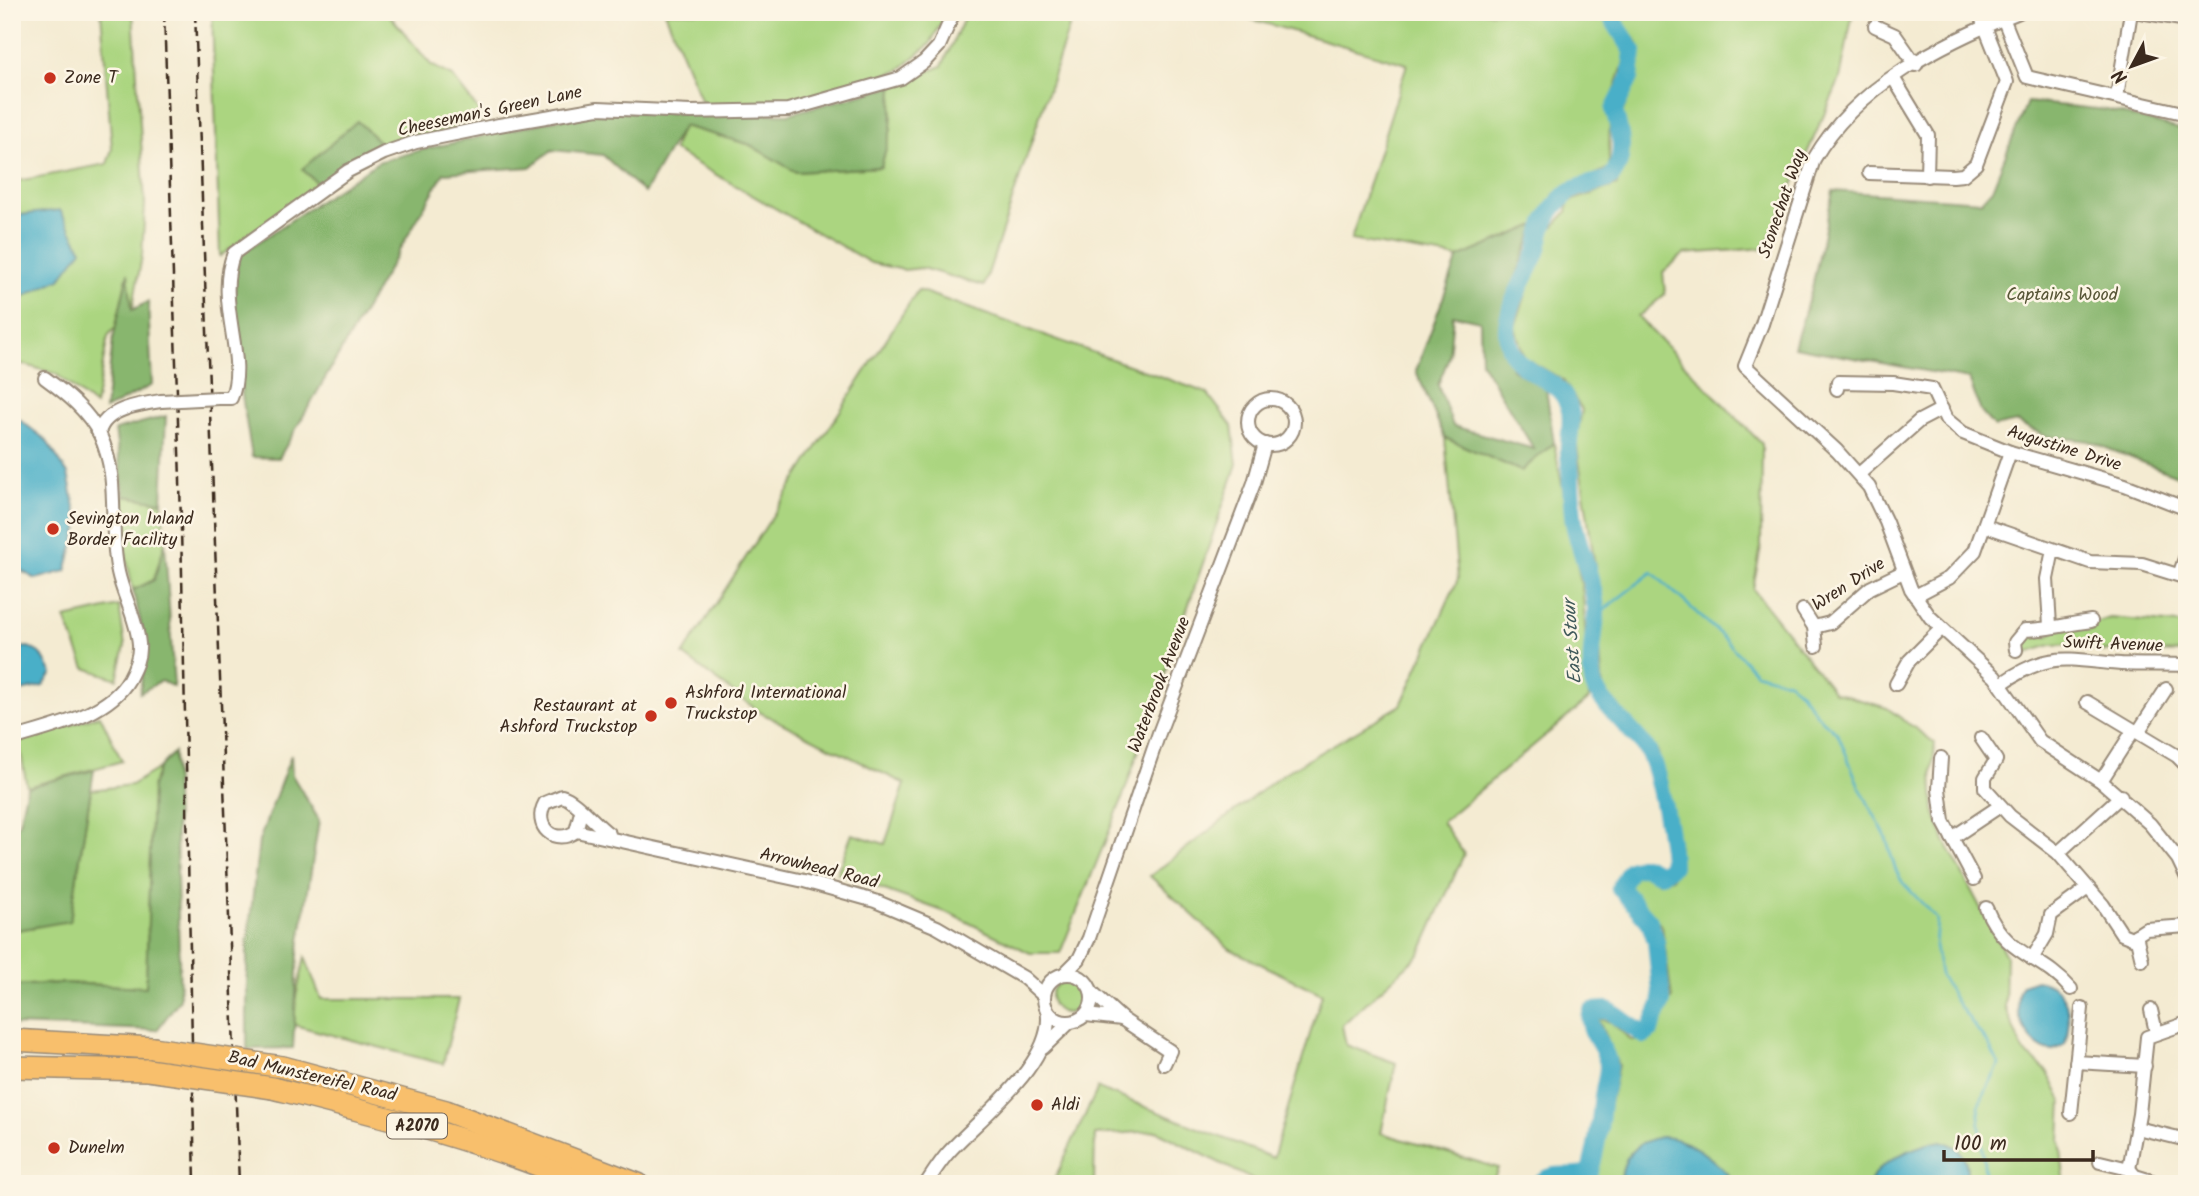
<svg xmlns="http://www.w3.org/2000/svg" width="2199" height="1196" font-family="Kalam,sans-serif">
	<rect width="100%" height="100%" fill="#fcf5e5"/>
	<filter id="ink" filterUnits="userSpaceOnUse"><feTurbulence type="fractalNoise" baseFrequency=".0143" numOctaves="2"/><feDisplacementMap in="SourceGraphic" scale="14" xChannelSelector="R" yChannelSelector="G"/><feConvolveMatrix kernelMatrix="1 2 1 2 8 2 1 2 1" color-interpolation-filters="sRGB"/></filter>
	<filter id="wash" filterUnits="userSpaceOnUse"><feTurbulence type="fractalNoise" baseFrequency=".00686" numOctaves="4" result="noise"/><feDisplacementMap in="SourceGraphic" scale="28" xChannelSelector="R" yChannelSelector="G"/><feGaussianBlur stdDeviation="1.57" result="paint"/><feColorMatrix in="noise" values="0 0 0 0 0 0 0 0 0 0 0 0 0 0 0 0 0 1.4 0 .05"/><feComposite in="paint" operator="in"/></filter>
	<g filter="url(#wash)">
		<rect width="100%" height="100%" fill="#f4ebd2"/>
		<g fill="#abd580" stroke="#73804f" stroke-width="2">
			<path d="M101,12H133L145,204L142,256L132,311L127,276L116,326L108,336L95,406L56,374L12,361V302L59,279L31,214L12,216V182L107,164L112,149Z"/>
			<path d="M212,12H387L431,65L452,76L486,120L385,147L357,121L320,186L220,256Z"/>
			<path d="M665,12H947L930,44L898,71L791,102L705,110Z"/>
			<path d="M967,12H1074L984,286L922,268L904,270L871,263L673,150L682,126L748,144L796,172L881,167L891,129L893,86L942,66Z"/>
			<path d="M1226,12H1598L1628,50L1610,105L1609,168L1554,195L1536,225L1458,258L1351,240L1407,64Z"/>
			<path d="M1615,12H1853L1840,79L1765,248L1684,254L1663,272L1665,294L1638,317L1762,444L1761,547L1753,589L1834,692L1887,708L1935,743L1932,772L1934,810L1944,839L2006,956L2005,1008L2023,1051L2047,1071L2062,1101L2060,1140L2064,1177L2058,1184H1585L1594,1179L1618,1065L1598,1019L1611,1022L1631,1040L1650,1038L1672,998L1662,926L1627,889L1635,875L1644,872L1658,882L1672,878L1679,848L1658,752L1603,688L1599,638L1601,606L1576,440L1582,410L1563,380L1524,357L1515,327L1546,234L1567,212L1568,202L1617,185L1627,132L1622,113L1638,74V43Z"/>
			<path d="M918,290L1207,393L1232,426L1237,464L1121,802L1060,953H1030L951,914L837,873L852,834L885,844L905,784L761,713L683,655Z"/>
			<path d="M1445,438L1521,471L1554,443L1583,594L1589,699L1442,822L1464,854L1420,954L1342,1025L1346,1045L1396,1063L1381,1133L1498,1168L1492,1184H1261L1157,1131L1095,1135L1094,1184H1059L1054,1180L1098,1088L1273,1158L1322,994L1230,949L1150,876L1283,774L1401,705L1458,579Z"/>
			<path d="M124,496L162,502L165,543L154,580L133,590L123,542Z"/>
			<path d="M119,606L125,646L117,679L85,668L65,618Z"/>
			<path d="M2110,618L2187,625V653L2100,651L2076,644L2051,645L2029,652L2021,659L2019,649L2026,634L2029,637L2048,636C2059,625 2078,623 2092,630L2095,623Z"/>
			<path d="M100,715L122,761L27,787L19,742Z"/>
			<path d="M159,768L152,787L146,987L62,983L12,986V931L70,920L91,790L131,785Z"/>
			<path d="M305,957L321,999H459L443,1064L294,1025L296,997Z"/>
			<circle cx="1067" cy="997" r="16"/>
		</g>
		<g fill="#88b66e" stroke="#627046" stroke-width="2" fill-rule="evenodd">
			<path d="M893,86L891,129L881,167L796,172L748,144L683,126L644,193L603,155L552,150L530,167L444,173L279,458L252,457C242,395 226,317 239,255L378,162L421,150L596,111L788,114Z"/>
			<path d="M2027,102L2107,110L2187,131V480L2089,441L2045,436L2017,422L1994,427L1981,412L1969,379L1794,347L1812,288L1833,191L1981,201L1992,189Z"/>
			<path d="M357,121L385,147L320,186L302,169Z"/>
			<path d="M1536,225L1500,319L1512,369L1546,389L1554,443L1521,471L1445,438L1416,371L1458,258ZM1453,315L1480,321L1481,362L1534,449L1453,426L1438,385L1449,357Z"/>
			<path d="M128,273L132,310L148,302L152,385L105,410L113,339Z"/>
			<path d="M166,416L162,502L124,496L115,430Z"/>
			<path d="M165,543L174,687L161,681L140,693L146,645L133,590L154,580Z"/>
			<path d="M174,752L180,999L157,1030L12,1025V986L62,983L146,987L152,787L159,768Z"/>
			<path d="M291,755L292,775L319,820L298,954L293,1048L247,1049V948L259,841Z"/>
			<path d="M94,770L70,921L12,931V831L19,823L27,787Z"/>
		</g>
		<g fill="#49afc8" stroke="#426c73" stroke-width="2">
			<path d="M60,210L82,250L60,279L12,302V216Z"/>
			<path d="M12,414L46,440L68,474L79,526L66,571L36,579L16,568L12,561V503L20,467L12,433Z"/>
			<path d="M29,647L41,654L52,673L43,686L12,693V648Z"/>
			<path d="M2036,980C2069,986 2073,1015 2065,1044L2052,1051C2027,1049 2009,1005 2022,985Z"/>
			<path d="M1660,1137C1690,1137 1718,1162 1736,1184H1621C1621,1157 1634,1142 1660,1137Z"/>
			<path d="M1941,1141C1957,1145 1967,1155 1967,1172L1960,1184H1869C1880,1160 1917,1145 1941,1141Z"/>
		</g>
		<g fill="none" stroke-linecap="round" stroke-linejoin="round">
			<path stroke="#49afc8" stroke-width="2.5" d="M1596,616L1652,572L1721,635L1756,673L1789,682L1799,690L1816,714L1838,734L1859,786L1885,835L1896,871L1903,883L1937,919L1935,947L1940,974L1954,999L1989,1045L1999,1065L1978,1106L1986,1184"/>
			<path stroke="#49afc8" stroke-width="18" d="M1539,1184C1555,1168 1573,1181 1590,1172C1596,1149 1600,1127 1602,1103C1603,1091 1608,1078 1608,1066C1608,1046 1584,1032 1592,1011L1608,1010L1644,1035L1650,1030L1662,1002L1656,941L1649,921L1620,888L1630,870L1644,866L1661,874L1672,866C1672,843 1658,765 1646,748C1634,731 1596,699 1593,683C1589,659 1594,638 1596,615C1597,591 1581,553 1575,528C1570,505 1572,478 1569,454C1567,440 1574,421 1569,407C1557,368 1508,381 1507,330C1507,304 1528,275 1537,252C1541,240 1541,228 1548,217C1553,207 1560,200 1568,193C1579,184 1606,183 1612,176C1627,156 1620,131 1614,110L1630,78L1633,51L1608,12"/>
		</g>
	</g>
	<g filter="url(#ink)">
		<g fill="none" stroke-linecap="round" stroke-linejoin="round">
			<defs>
				<g id="street">
					<path d="M2019,12C1943,43 1856,85 1814,159L1762,324L1745,366L1837,451L1869,487L1886,522L1911,589L1930,617L1995,677L2040,741L2101,781L2150,824L2178,859L2187,878"/>
					<path d="M2140,12L2187,20"/>
					<path d="M2001,13L2027,77L2187,114"/>
					<path d="M1875,26L1895,35L1916,65"/>
					<path d="M1894,79L1928,135L1927,176"/>
					<path d="M2117,96L2131,12"/>
					<path d="M1869,173L1953,176L1963,175L1976,164L2007,82L1979,12"/>
					<path d="M1837,389L1838,382L1893,383L1932,389L1946,419L1963,433L2010,452L2125,485L2187,509"/>
					<path d="M219,398H231C249,358 214,302 234,253L348,171L384,153L416,142L499,125L598,108L691,112L788,110L901,78L924,62L939,46L954,12"/>
					<circle cx="1271" cy="422" r="23"/>
					<path d="M99,433C104,409 140,404 161,401"/>
					<path d="M1859,474L1919,421L1942,409"/>
					<path d="M1986,526L2090,562L2142,564L2187,578"/>
					<path d="M2179,575L2187,553"/>
					<path d="M1915,596L1949,578L1975,551L2010,452"/>
					<path d="M1803,610L1814,627L1816,646"/>
					<path d="M2050,625L2047,579L2053,550"/>
					<path d="M1814,627L1830,623L1870,588L1903,572"/>
					<path d="M2016,650L2015,642L2025,630C2047,630 2068,624 2091,621"/>
					<path d="M1896,684L1909,661L1941,629"/>
					<path d="M2001,684C2050,650 2067,660 2121,664C2143,665 2165,664 2187,665"/>
					<path d="M2087,702L2177,756L2187,766"/>
					<path d="M2138,732L2166,689"/>
					<path d="M1981,738L1996,760L1985,778V788L2010,816L2058,853L2103,905L2122,934L2132,938L2146,929L2187,926"/>
					<path d="M12,739C50,727 108,716 129,679C135,668 140,657 139,644C137,619 123,596 118,572C108,526 121,480 100,435C88,411 67,394 45,378"/>
					<path d="M1941,758L1939,789L1943,821L1974,879"/>
					<path d="M2101,781L2133,731"/>
					<path d="M581,812L576,831C555,847 532,826 545,803L562,796C575,799 595,824 609,834"/>
					<path d="M576,831L804,881L875,901L937,927L1024,978L1044,996"/>
					<path d="M1952,838L2000,806"/>
					<path d="M2058,853L2121,796"/>
					<path d="M1986,908C2006,957 2041,954 2071,989"/>
					<path d="M2136,935L2142,960"/>
					<path d="M2032,959L2047,934L2051,915L2088,888"/>
					<path d="M1065,973L1079,959L1089,938L1159,733L1254,483L1265,444"/>
					<circle cx="1068" cy="998" r="24"/>
					<path d="M1092,992L1122,1019L1170,1051L1164,1064"/>
					<path d="M2151,1010L2156,1032"/>
					<path d="M1086,1015L1122,1019"/>
					<path d="M1043,1048L1070,1022"/>
					<path d="M2076,1062L2145,1066"/>
					<path d="M2071,1113L2082,1008"/>
					<path d="M2137,1128L2187,1140"/>
					<path d="M2100,1162L2129,1169L2139,1114L2147,1037L2187,1023"/>
					<path d="M2129,1169L2135,1176L2161,1184"/>
					<path d="M926,1184C933,1173 940,1162 948,1153C978,1119 1058,1061 1047,1009"/>
				</g>
				<g id="highway">
					<path d="M12,1040L153,1048"/>
					<path d="M12,1067L148,1070"/>
					<path d="M283,1067L446,1111L638,1184"/>
					<path d="M273,1088C379,1115 484,1141 585,1184"/>
				</g>
			</defs>
			<use href="#street" stroke="#988a78" stroke-width="16"/>
			<use href="#highway" stroke="#988a78" stroke-width="24"/>
			<use href="#street" stroke="#fff" stroke-width="12"/>
			<use href="#highway" stroke="#f8bf6c" stroke-width="21"/>
			<g stroke="#3b2a1e" stroke-width="2.5" stroke-dasharray="10 5" stroke-linecap="butt">
				<path d="M164,12L180,480L195,1184"/>
				<path d="M195,12L239,1184"/>
			</g>
			<defs>
				<path id="street-bridge" d="M161,401L219,398"/>
				<g id="highway-bridge">
					<path d="M153,1048L283,1067"/>
					<path d="M148,1070L273,1088"/>
				</g>
			</defs>
			<use href="#street-bridge" stroke="#988a78" stroke-width="16" stroke-linecap="butt"/>
			<use href="#highway-bridge" stroke="#988a78" stroke-width="24" stroke-linecap="butt"/>
			<use href="#street-bridge" stroke="#fff" stroke-width="12"/>
			<use href="#highway-bridge" stroke="#f8bf6c" stroke-width="21"/>
		</g>
	</g>
	<g fill="#c8321e" stroke="#fcf5e5" stroke-width="2.5">
		<circle cx="50" cy="78" r="7"/>
		<circle cx="53" cy="529" r="7"/>
		<circle cx="671" cy="703" r="7"/>
		<circle cx="651" cy="716" r="7"/>
		<circle cx="1037" cy="1105" r="7"/>
		<circle cx="54" cy="1148" r="7"/>
	</g>
	<g text-anchor="middle" dominant-baseline="central" stroke-width="5" stroke-linejoin="round" paint-order="stroke">
		<rect fill="#fcf5e5" stroke="#75675a" stroke-width="2" x="387" y="1113.5" width="60" height="25" rx="5"/>
		<g font-size="16" font-weight="bold" fill="#3b2a1e">
			<text x="417" y="1126">A2070</text>
		</g>
		<g font-size="18" fill="#3b2a1e" stroke="#fcf5e5" text-anchor="start">
			<text x="64" y="78">Zone T</text>
			<text x="67" y="519">Sevington Inland<tspan x="67" dy="21">Border Facility</tspan></text>
			<text x="685" y="693">Ashford International<tspan x="685" dy="21">Truckstop</tspan></text>
			<text x="637" y="706" text-anchor="end">Restaurant at<tspan x="637" dy="21">Ashford Truckstop</tspan></text>
			<text x="1051" y="1105">Aldi</text>
			<text x="68" y="1148">Dunelm</text>
		</g>
		<g font-size="18" fill="#3b2a1e" stroke="#fcf5e5">
			<text transform="translate(490 112) rotate(-12)">Cheeseman's Green Lane</text>
			<text transform="translate(1783 204) rotate(-71)">Stonechat Way</text>
			<text transform="translate(2064 449) rotate(17)">Augustine Drive</text>
			<text transform="translate(1849 585) rotate(-33)">Wren Drive</text>
			<text transform="translate(2113 645) rotate(2)">Swift Avenue</text>
			<text transform="translate(1160 685) rotate(-69)">Waterbrook Avenue</text>
			<text transform="translate(819 869) rotate(14)">Arrowhead Road</text>
			<text transform="translate(312 1077) rotate(13)">Bad Munstereifel Road</text>
		</g>
		<g font-size="18" fill="#575536" stroke="#fcf5e5">
			<text x="2062" y="295">Captains Wood</text>
		</g>
		<g font-size="19" font-style="italic" fill="#40595a" stroke="#fcf5e5">
			<text transform="translate(1573 642) rotate(-94)">East Stour</text>
		</g>
	</g>
	<rect width="2199" height="1196" fill="none" stroke="#fcf5e5" stroke-width="42"/>
	<g transform="translate(2132 66) rotate(229)" stroke="#fcf5e5" stroke-width="5" paint-order="stroke">
	<path d="M0-5L12 26L0 18L-12 26Z" fill="#3b2a1e"/>
	<text y="-10" font-size="19" font-weight="bold" text-anchor="middle" fill="#3b2a1e">N</text>
	</g>
	<path d="M1944 1150v10h149v-10" fill="none" stroke="#3b2a1e" stroke-width="3.5"/>
	<text x="1954" y="1150" font-size="21" fill="#3b2a1e" stroke="#fcf5e5" stroke-width="5" paint-order="stroke">100 m</text>
</svg>
